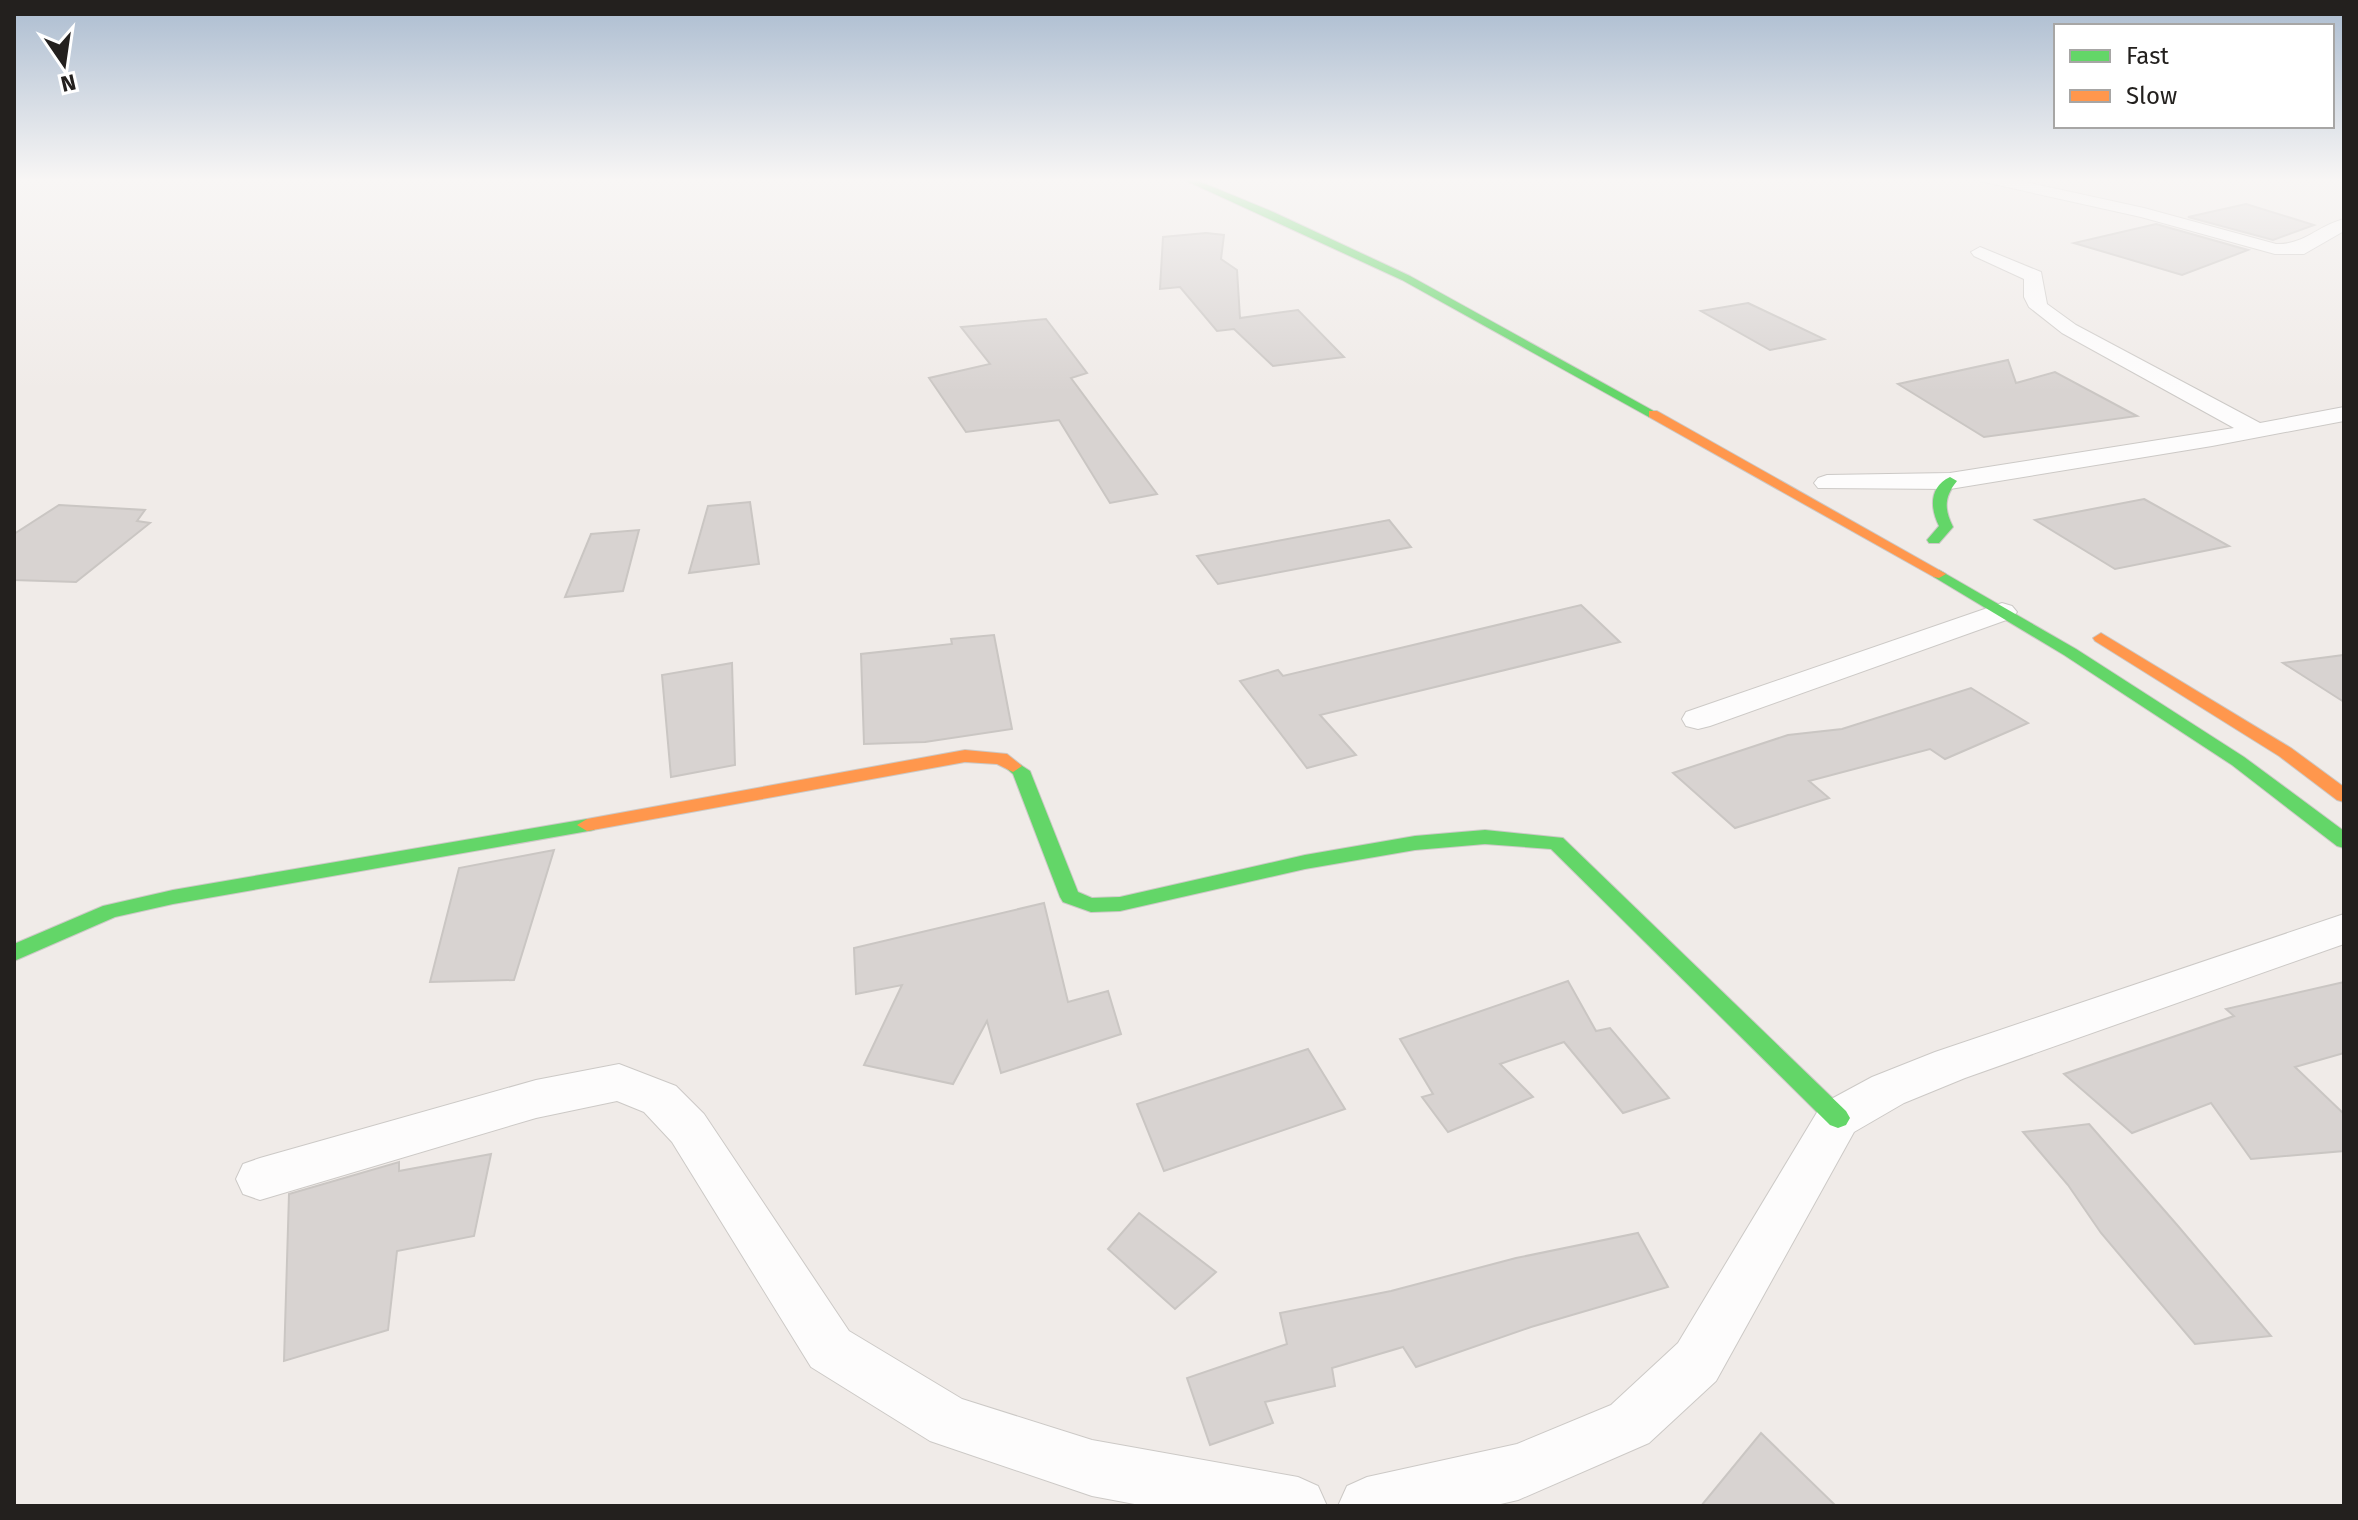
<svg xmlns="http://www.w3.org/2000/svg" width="2358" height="1520" font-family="'Fira Sans',sans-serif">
	<rect width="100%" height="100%" fill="#f0ebe8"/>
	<g fill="#d8d3d1" stroke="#cac6c3" stroke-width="2">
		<path d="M2246,204L2314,225L2273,240L2188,217Z"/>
		<path d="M2156,224L2248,250L2182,275L2074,243Z"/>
		<path d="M1206,233L1224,235L1221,259L1237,270L1240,318L1298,310L1344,357L1273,366L1234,329L1217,331L1180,287L1160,289L1163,237Z"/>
		<path d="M1748,303L1824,339L1770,350L1701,311Z"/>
		<path d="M1046,319L1087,373L1071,378L1157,494L1110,503L1059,420L966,432L929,378L990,364L961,327Z"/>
		<path d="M2008,360L2016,383L2055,372L2137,416L1984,437L1898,384Z"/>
		<path d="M2144,499L2229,546L2115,569L2035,520Z"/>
		<path d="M750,502L759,564L689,573L708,506Z"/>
		<path d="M59,505L145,510L137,521L150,523L76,582L14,580V534Z"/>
		<path d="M1389,520L1411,547L1218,584L1197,556Z"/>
		<path d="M639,530L623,591L565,597L591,534Z"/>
		<path d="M1581,605L1620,642L1320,715L1356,755L1307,768L1240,681L1278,670L1283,676Z"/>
		<path d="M994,635L1012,729L925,742L864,744L861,654L952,644L951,639Z"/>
		<path d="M2344,655V702L2283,663Z"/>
		<path d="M732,663L735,765L671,777L662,675Z"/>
		<path d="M1971,688L2028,723L1945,759L1930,749L1809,781L1829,798L1735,828L1673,773L1788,735L1842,729Z"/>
		<path d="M554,850L514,980L430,982L459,868Z"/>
		<path d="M1044,903L1068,1002L1108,991L1121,1034L1001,1073L987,1021L953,1084L864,1065L902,985L856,994L854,948Z"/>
		<path d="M1568,981L1596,1031L1610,1028L1669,1098L1623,1113L1564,1042L1500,1064L1533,1097L1448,1132L1422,1097L1433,1094L1400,1039Z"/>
		<path d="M2344,982V1053L2295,1067L2344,1114V1151L2251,1159L2211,1103L2132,1133L2064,1074L2234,1016L2226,1009Z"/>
		<path d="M1308,1049L1345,1109L1164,1171L1137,1104Z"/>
		<path d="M2089,1124L2178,1226L2271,1336L2195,1344L2101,1233L2068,1185L2023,1132Z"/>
		<path d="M491,1154L474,1236L397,1251L388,1330L284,1361L289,1194L399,1162V1171Z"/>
		<path d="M1139,1213L1216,1272L1175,1309L1108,1249Z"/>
		<path d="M1638,1233L1668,1287L1531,1327L1416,1367L1403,1347L1332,1368L1335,1386L1265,1402L1273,1423L1210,1445L1187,1378L1287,1344L1280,1313L1391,1291L1516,1258Z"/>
		<path d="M1761,1433L1836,1506H1701Z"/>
	</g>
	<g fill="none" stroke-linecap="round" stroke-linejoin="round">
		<defs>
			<g id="street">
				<path d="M1978,178H2007L2144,208L2276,244C2304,245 2317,226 2344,219V231L2304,254H2275L2141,217L1980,181Z"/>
				<path d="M1980,247L2041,272L2047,304L2076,325L2260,423L2344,407V421L2212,446L1950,489L1818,488L1814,483L1818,478L1827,475L1950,473L2234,428L2062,333L2029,307L2024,297V279L1974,256L1971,252Z"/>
				<path d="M2002,603L2012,606L2017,612L2012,618L1710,726L1698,729L1686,726L1682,719L1686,712Z"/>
				<path d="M2344,914V944L1965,1078L1904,1103L1854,1132L1716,1381L1649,1443L1518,1500L1492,1506H1338L1347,1486L1367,1477L1517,1444L1611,1405L1678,1343L1822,1104L1872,1077L1935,1052Z"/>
				<path d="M619,1064L676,1086L704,1114L849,1331L962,1399L1092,1440L1298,1477L1318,1486L1327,1506H1145L1092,1496L930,1441L811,1367L672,1142L644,1112L617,1101L536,1118L260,1200L243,1194L236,1179L243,1164L260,1158L536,1080Z"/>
			</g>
			<g id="fast">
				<path d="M1180,178H1191L1273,212L1410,276L1659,414L1649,417L1402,280Z"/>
				<path d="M1950,477L1957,481C1944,497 1944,509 1953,527L1939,543H1929L1927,540L1939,526C1930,508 1929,487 1950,477Z"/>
				<path d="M1939,570L2076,649L2244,757L2344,831V848L2337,846L2232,765L2064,655L1934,577L1932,574Z"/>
				<path d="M1013,760L1030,771L1078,892L1092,898L1120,897L1305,855L1415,836L1485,830L1563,838L1846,1111L1850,1118L1846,1125L1838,1128L1830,1125L1551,849L1485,844L1415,850L1305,869L1120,911L1091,912L1063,902L1060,897L1013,774L1004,766Z"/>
				<path d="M587,819L597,825L594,830L173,904L115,917L14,961V944L103,906L173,890Z"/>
			</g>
			<g id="slow">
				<path d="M1649,411H1657L1946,574L1939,578L1934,577L1649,417Z"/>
				<path d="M2101,633L2291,748L2344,787V802L2337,800L2279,756L2095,641L2093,638Z"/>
				<path d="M965,750L1007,754L1022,766L1013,772L997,764L965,762L587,831L577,825L587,819Z"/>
			</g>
		</defs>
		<use href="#street" stroke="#ccc9c6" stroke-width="2"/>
		<use href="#fast" stroke="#ccc9c6" stroke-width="2"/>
		<use href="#slow" stroke="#ccc9c6" stroke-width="2"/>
		<use href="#street" fill="#fdfcfc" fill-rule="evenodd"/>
		<use href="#fast" fill="#63d668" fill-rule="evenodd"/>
		<use href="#slow" fill="#ff974d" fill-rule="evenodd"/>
	</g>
	<linearGradient id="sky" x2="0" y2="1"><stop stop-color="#abbcd0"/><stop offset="0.46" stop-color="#f8f6f5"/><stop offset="1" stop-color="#f8f6f5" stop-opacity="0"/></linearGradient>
	<rect width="2358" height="391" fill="url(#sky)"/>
	<rect width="2358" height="1520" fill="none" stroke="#23201e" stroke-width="32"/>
	<rect x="2054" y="24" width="280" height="104" fill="#ffffff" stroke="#a7a6a5" stroke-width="2"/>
	<rect x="2070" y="50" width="40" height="12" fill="#63d668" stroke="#a7a6a5" stroke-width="2"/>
	<text x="2126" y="64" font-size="24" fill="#23201e">Fast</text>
	<rect x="2070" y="90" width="40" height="12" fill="#ff974d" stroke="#a7a6a5" stroke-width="2"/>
	<text x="2126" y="104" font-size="24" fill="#23201e">Slow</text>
	<g transform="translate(64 64) rotate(167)" stroke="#ffffff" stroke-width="6" paint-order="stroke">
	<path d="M0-6L14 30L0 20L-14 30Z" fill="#23201e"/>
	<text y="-12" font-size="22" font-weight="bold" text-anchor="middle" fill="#23201e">N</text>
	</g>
</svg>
